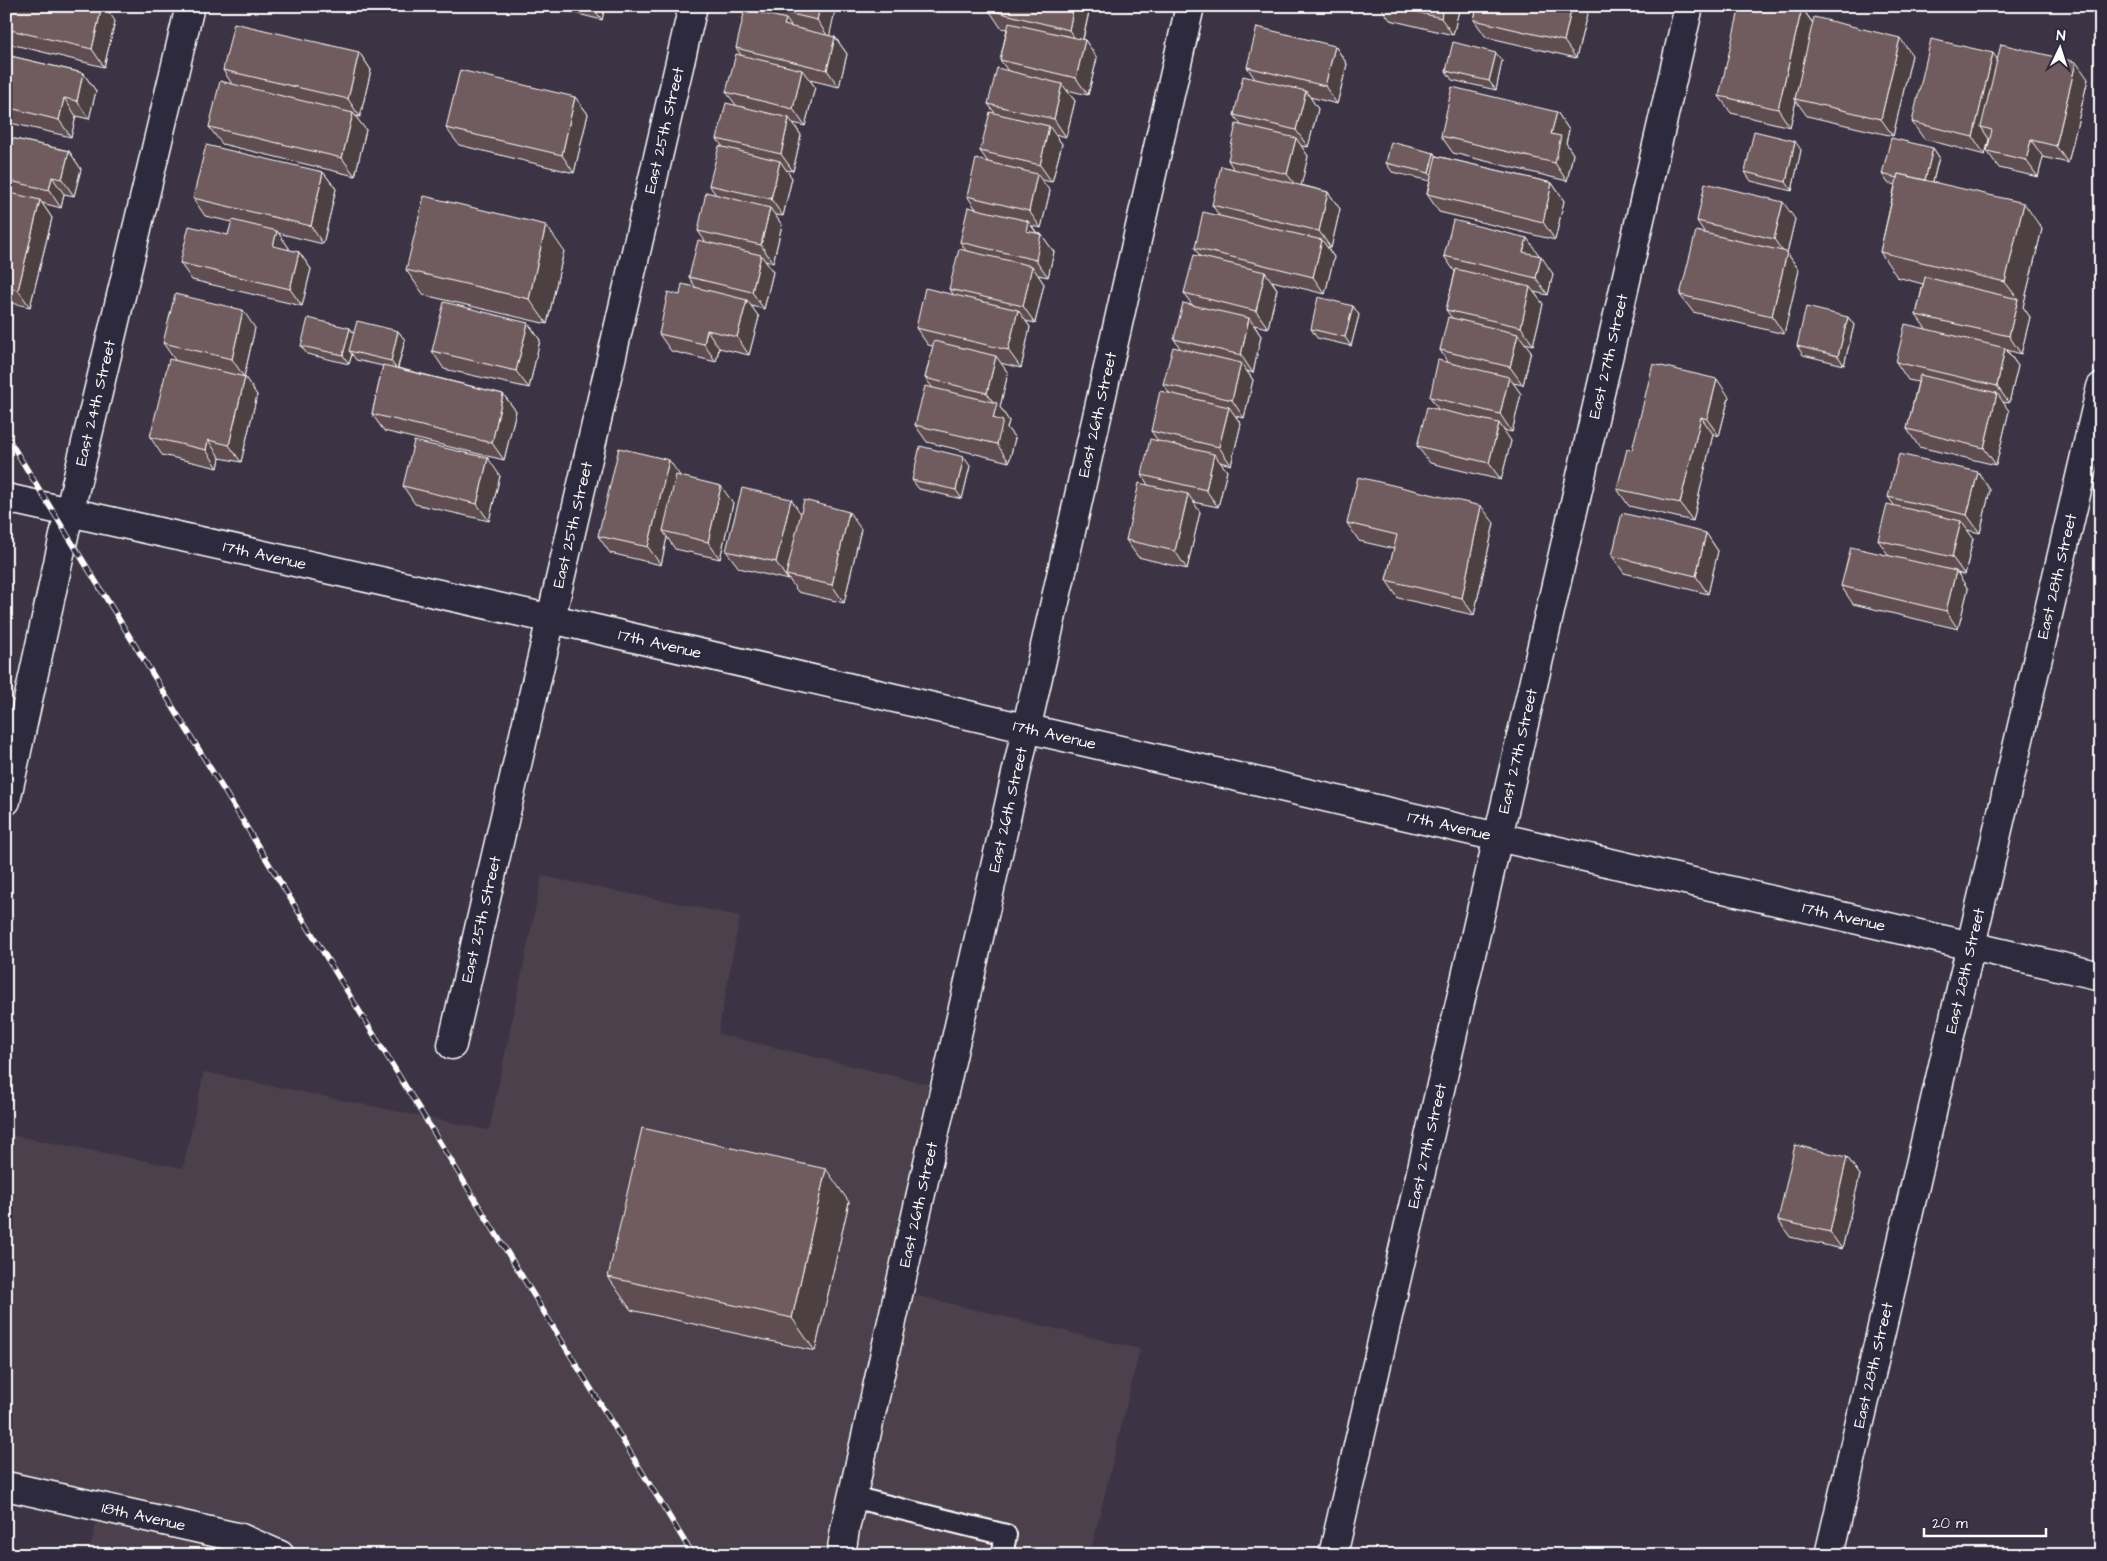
<svg xmlns="http://www.w3.org/2000/svg" width="2107" height="1561" font-family="'Architects Daughter',sans-serif">
	<rect width="100%" height="100%" fill="#3c3444"/>
	<filter id="ink" filterUnits="userSpaceOnUse"><feTurbulence type="fractalNoise" baseFrequency=".02" numOctaves="2"/><feDisplacementMap in="SourceGraphic" scale="10" xChannelSelector="R" yChannelSelector="G"/><feConvolveMatrix kernelMatrix="1 2 1 2 8 2 1 2 1" color-interpolation-filters="sRGB"/></filter>
	<g filter="url(#ink)">
		<path fill="#4c404c" d="M542,876L740,916L718,1034L945,1088L901,1292L1140,1349L1090,1555H89L99,1506L6,1485V1134L183,1168L204,1072L489,1130Z"/>
		<g fill="none" stroke-linecap="round" stroke-linejoin="round">
			<defs>
				<path id="lane" d="M852,1497L1006,1535L1002,1555"/>
				<g id="street">
					<path id="s1" d="M6,498L552,619L2101,976"/>
					<path id="s2" d="M6,801L65,531L190,6"/>
					<path id="s3" d="M452,1045L693,6"/>
					<path id="s4" d="M6,1486L241,1538L280,1555"/>
					<path id="s5" d="M841,1555L845,1529L1190,6"/>
					<path id="s6" d="M1333,1555L1689,6"/>
					<path id="s7" d="M1829,1555L2101,387"/>
				</g>
			</defs>
			<use href="#lane" stroke="#fff" stroke-width="24"/>
			<use href="#street" stroke="#fff" stroke-width="31"/>
			<use href="#lane" stroke="#2f2a3d" stroke-width="20"/>
			<use href="#street" stroke="#2f2a3d" stroke-width="28"/>
			<defs>
				<path id="rail" d="M6,435L693,1555"/>
			</defs>
			<use href="#rail" stroke="#fff" stroke-width="5.5"/>
			<use href="#rail" stroke="#2f2a3d" stroke-width="4" stroke-dasharray="11" stroke-linecap="butt"/>
		</g>
		<g fill="#604e51" stroke="#fff">
			<path d="M6,6L115,21L104,67L6,43Z"/>
			<path d="M546,6H605L602,20Z"/>
			<path d="M754,6H836L829,36L835,37L847,54L839,87L810,80L815,87L805,126L793,123L801,135L793,171L786,170L792,178L783,216L775,215L782,225L773,263L765,261L773,272L764,309L751,306L759,317L749,355L719,348L716,362L671,351L659,334L680,295L696,288L689,277L705,241L698,231L716,195L709,185L723,147L717,139L736,105L726,92L741,55L736,48L758,12Z"/>
			<path d="M1380,6H1460L1453,35L1390,20Z"/>
			<path d="M1477,6H1589L1576,58L1486,37L1474,20Z"/>
			<path d="M1090,7L1083,40H1085L1097,58L1088,95L1067,90L1075,101L1066,137L1055,134L1062,144L1052,182L1041,180L1050,191L1041,228L1032,226L1037,233L1041,234L1054,252L1048,277L1038,275L1044,284L1035,323L1026,321L1030,327L1021,368L1000,363L1008,373L1000,407L1009,421L1007,428L1015,438L1009,462L927,442L915,425L932,387L925,378L933,346L928,345L916,328L953,294L949,289L966,251L960,242L976,209L967,196L988,162L980,151L995,113L988,104L1008,71L1000,60L1007,29L1001,28L989,10Z"/>
			<path d="M1802,8L1813,23L1912,55L1893,136L1807,116L1796,101L1790,127L1731,113L1719,96L1764,11Z"/>
			<path d="M1335,46L1347,64L1337,104L1310,97L1318,109L1308,147L1301,146L1308,156L1301,185L1328,192L1340,209L1331,248L1327,247L1334,257L1325,294L1272,281L1277,289L1268,328L1254,325L1261,336L1253,373L1247,371L1253,380L1244,418L1235,416L1241,424L1231,465L1220,462L1227,471L1218,507L1193,502L1200,512L1187,569L1138,557L1126,540L1148,485L1142,475L1158,441L1151,431L1170,394L1163,384L1180,348L1174,339L1192,305L1184,293L1200,257L1195,248L1219,215L1212,205L1234,170L1228,160L1241,125L1234,115L1255,79L1247,67Z"/>
			<path d="M359,52L371,70L360,117L355,116L366,130L355,176L222,144L209,127L232,84L223,70Z"/>
			<path d="M6,55L83,73L96,91L89,119L76,116L71,137L6,122Z"/>
			<path d="M1997,59L2088,79L2068,163L2043,157L2038,177L1999,168L1987,151L1990,140L1989,139L1985,155L1924,139L1912,122Z"/>
			<path d="M1502,61L1496,90L1452,80L1446,71Z"/>
			<path d="M575,97L588,114L574,173L459,145L446,128Z"/>
			<path d="M1557,112L1569,130L1566,143L1573,154L1567,181L1453,153L1441,136Z"/>
			<path d="M6,137L69,151L81,169L74,196L64,194L61,208L42,203L52,218L30,307L6,302Z"/>
			<path d="M1933,148L1939,157L1933,182L2042,229L2023,307L2030,317L2021,354L2007,350L2018,366L2009,403L2002,402L2009,411L1996,465L1919,447L1907,429L1918,382L1908,380L1896,362L1926,329L1916,315L1923,284L1897,277L1880,252L1895,185L1888,183L1882,174Z"/>
			<path d="M1801,150L1792,191L1751,181L1745,172Z"/>
			<path d="M1434,153L1436,156L1552,183L1564,201L1555,240L1439,212L1427,194L1430,181L1392,172L1386,163Z"/>
			<path d="M323,172L336,189L323,244L278,233L289,248V250L299,252L311,269L302,306L192,280L180,263L228,235L232,222L205,216L193,198Z"/>
			<path d="M1795,219L1787,253L1799,270L1784,334L1693,312L1680,295L1705,233L1697,221Z"/>
			<path d="M1527,238L1539,256L1553,274L1548,295L1534,292L1543,304L1533,345L1524,343L1531,351L1523,385L1513,383L1521,394L1512,432L1503,430L1511,441L1501,480L1430,463L1417,446L1438,409L1430,397L1448,363L1440,350L1452,318L1446,310L1455,272L1444,256Z"/>
			<path d="M564,251L547,324L424,295L406,270Z"/>
			<path d="M1353,306L1359,315L1351,346L1317,338L1311,329Z"/>
			<path d="M1848,317L1854,325L1844,365L1803,355L1797,346Z"/>
			<path d="M528,323L540,340L529,388L444,369L432,351Z"/>
			<path d="M255,328L244,377L257,395L241,462L220,458L218,468L162,455L150,437L175,360L163,343Z"/>
			<path d="M350,328L354,334L398,331L405,340L398,368L503,394L516,411L504,460L384,431L372,414L383,366L356,360L352,354L349,364L307,354L301,346Z"/>
			<path d="M1729,397L1719,436L1713,434L1693,521L1629,506L1617,489L1632,450Z"/>
			<path d="M970,466L962,499L919,489L912,480Z"/>
			<path d="M1978,472L1990,490L1980,533L1967,530L1973,538L1965,575L1957,573L1968,589L1958,629L1853,604L1841,586L1889,556L1878,540L1894,505L1888,497Z"/>
			<path d="M500,476L489,521L415,504L403,486Z"/>
			<path d="M680,476L733,503L720,559L675,549L667,537L661,565L610,553L598,536Z"/>
			<path d="M801,513L861,529L844,603L798,592L788,578V580L739,568L726,551Z"/>
			<path d="M1347,523H1494L1474,615L1398,598L1386,580L1394,549L1359,541Z"/>
			<path d="M1706,533L1718,551L1708,594L1624,573L1612,556Z"/>
			<path d="M1847,1157L1860,1175L1842,1249L1790,1237L1778,1220Z"/>
			<path d="M849,1202L815,1351L631,1310L608,1277Z"/>
		</g>
		<g fill="#4e4042" stroke="#fff">
			<path d="M102,6H105L115,21L104,67L92,49Z"/>
			<path d="M592,6H605L602,20Z"/>
			<path d="M820,6H836L829,38L817,20Z"/>
			<path d="M1074,6L1090,7L1081,47L1069,30Z"/>
			<path d="M1443,6H1460L1453,35L1441,18Z"/>
			<path d="M1572,6H1589L1576,58L1564,41Z"/>
			<path d="M1802,8L1814,25L1795,99L1796,101L1790,127L1778,109Z"/>
			<path d="M786,19L798,36L784,25Z"/>
			<path d="M835,37L847,54L839,87L827,70Z"/>
			<path d="M1900,38L1912,55L1893,136L1881,119Z"/>
			<path d="M1085,40L1097,58L1088,95L1076,78Z"/>
			<path d="M1335,46L1347,64L1337,104L1325,86Z"/>
			<path d="M359,52L371,70L360,117L348,99Z"/>
			<path d="M1496,53L1502,61L1496,90L1489,81Z"/>
			<path d="M1993,53L2005,71L1981,127L1989,139L1985,155L1973,137Z"/>
			<path d="M2076,62L2088,79L2068,163L2056,146Z"/>
			<path d="M802,70L815,87L805,126L793,109Z"/>
			<path d="M83,73L96,91L89,119L77,101Z"/>
			<path d="M1062,84L1075,101L1066,137L1054,119Z"/>
			<path d="M1306,91L1318,109L1308,147L1296,130Z"/>
			<path d="M575,97L588,114L574,173L562,155Z"/>
			<path d="M64,98L76,116L71,137L59,120Z"/>
			<path d="M1557,112L1569,130L1566,143L1573,154L1567,181L1555,163L1551,134Z"/>
			<path d="M353,113L366,130L355,176L342,158Z"/>
			<path d="M789,118L801,135L793,171L781,154Z"/>
			<path d="M1049,126L1062,144L1052,182L1040,165Z"/>
			<path d="M1296,138L1308,156L1300,191L1287,174Z"/>
			<path d="M2031,140L2043,157L2038,177L2026,160Z"/>
			<path d="M1795,141L1801,150L1792,191L1786,182Z"/>
			<path d="M1933,148L1939,157L1930,193L1924,184Z"/>
			<path d="M69,151L81,169L74,196L62,179Z"/>
			<path d="M1434,153L1440,161L1435,182L1429,173Z"/>
			<path d="M780,161L792,178L783,216L771,199Z"/>
			<path d="M323,172L336,189L323,244L311,226Z"/>
			<path d="M1037,174L1050,191L1041,228L1029,211Z"/>
			<path d="M52,177L64,194L61,208L49,190Z"/>
			<path d="M1552,183L1564,201L1555,240L1543,222Z"/>
			<path d="M1328,192L1340,209L1331,248L1319,231Z"/>
			<path d="M40,200L52,218L30,307L18,290Z"/>
			<path d="M1783,202L1795,219L1787,253L1799,270L1784,334L1772,316L1786,256L1774,239Z"/>
			<path d="M2024,203L2042,229L2023,307L2030,317L2021,354L2009,336L2018,299L2005,282Z"/>
			<path d="M770,208L782,225L773,263L761,245Z"/>
			<path d="M1028,221L1040,238L1041,234L1054,252L1048,277L1036,260L1026,231Z"/>
			<path d="M546,225L564,251L547,324L529,299Z"/>
			<path d="M277,231L289,248L285,264L273,246Z"/>
			<path d="M1527,238L1539,255L1535,270L1523,252Z"/>
			<path d="M1322,240L1334,257L1325,294L1313,277Z"/>
			<path d="M299,252L311,269L302,306L290,289Z"/>
			<path d="M761,255L773,272L764,309L752,292Z"/>
			<path d="M1541,256L1553,274L1548,295L1536,278Z"/>
			<path d="M1032,266L1044,284L1035,323L1023,306Z"/>
			<path d="M1265,272L1277,289L1268,328L1256,311Z"/>
			<path d="M1530,287L1543,304L1533,345L1521,327Z"/>
			<path d="M747,300L759,317L749,355L737,337Z"/>
			<path d="M1353,306L1359,315L1351,346L1345,337Z"/>
			<path d="M243,310L255,328L244,377L232,359Z"/>
			<path d="M1018,310L1030,327L1021,368L1008,350Z"/>
			<path d="M1848,317L1854,325L1844,365L1838,356Z"/>
			<path d="M1249,318L1261,336L1253,373L1241,355Z"/>
			<path d="M528,323L540,340L529,388L516,371Z"/>
			<path d="M350,328L356,337L349,351L352,354L349,364L343,355Z"/>
			<path d="M707,330L719,348L716,362L704,344Z"/>
			<path d="M398,331L405,340L397,370L391,361Z"/>
			<path d="M1518,334L1531,351L1523,385L1510,367Z"/>
			<path d="M2005,348L2018,366L2009,403L1997,386Z"/>
			<path d="M996,356L1008,373L1000,407L1009,421L1007,428L1015,438L1009,462L997,444L993,418L996,406L987,393Z"/>
			<path d="M1241,363L1253,380L1244,418L1232,400Z"/>
			<path d="M245,377L257,395L241,462L229,445Z"/>
			<path d="M1509,377L1521,394L1512,432L1500,414Z"/>
			<path d="M1717,379L1729,397L1719,436L1707,419Z"/>
			<path d="M1997,393L2009,411L1996,465L1984,448Z"/>
			<path d="M503,394L516,411L504,460L492,443Z"/>
			<path d="M1229,407L1241,424L1231,465L1219,447Z"/>
			<path d="M1701,417L1713,434L1693,521L1680,503Z"/>
			<path d="M1499,423L1511,441L1501,480L1489,463Z"/>
			<path d="M208,440L220,458L218,468L206,450Z"/>
			<path d="M1214,454L1227,471L1218,507L1206,490Z"/>
			<path d="M964,457L970,466L962,499L956,490Z"/>
			<path d="M488,458L500,476L489,521L477,504Z"/>
			<path d="M669,460L681,477L663,531L667,537L661,565L648,547Z"/>
			<path d="M1978,472L1990,490L1980,533L1967,515Z"/>
			<path d="M721,486L733,503L720,559L708,542Z"/>
			<path d="M1188,494L1200,512L1187,569L1175,551Z"/>
			<path d="M791,499L803,517L786,575L788,578V580L776,562Z"/>
			<path d="M1481,506L1494,523L1474,615L1462,598Z"/>
			<path d="M849,512L861,529L844,603L832,585Z"/>
			<path d="M1961,521L1973,538L1965,575L1952,557Z"/>
			<path d="M1706,533L1718,551L1708,594L1696,576Z"/>
			<path d="M1956,571L1968,589L1958,629L1946,611Z"/>
			<path d="M1847,1157L1860,1175L1842,1249L1830,1232Z"/>
			<path d="M826,1169L849,1202L815,1351L792,1318Z"/>
		</g>
		<g fill="#705b5e" stroke="#fff">
			<path d="M6,6H102L92,49L6,29Z"/>
			<path d="M757,6H820L817,20Z"/>
			<path d="M990,6H1074L1069,30L989,10Z"/>
			<path d="M1392,6H1443L1441,18Z"/>
			<path d="M1477,6H1572L1564,41L1474,20Z"/>
			<path d="M1740,6L1764,11L1765,6H1795L1802,8L1778,109L1719,96Z"/>
			<path d="M745,9L786,19L784,25L835,37L827,70L736,48Z"/>
			<path d="M1814,17L1900,38L1881,119L1795,99Z"/>
			<path d="M234,23L359,52L348,99L223,70Z"/>
			<path d="M1009,23L1085,40L1076,78L1000,60Z"/>
			<path d="M1257,27L1335,46L1325,86L1247,67Z"/>
			<path d="M1931,39L1993,53L1973,137L1912,122Z"/>
			<path d="M1453,42L1496,53L1489,81L1446,71Z"/>
			<path d="M2001,44L2076,62L2056,146L2031,140L2026,160L1987,151L1992,130L1981,127Z"/>
			<path d="M736,54L802,70L793,109L726,92Z"/>
			<path d="M6,55L83,73L77,101L64,98L59,120L6,107Z"/>
			<path d="M997,68L1062,84L1054,119L988,104Z"/>
			<path d="M460,70L575,97L562,155L446,128Z"/>
			<path d="M1243,76L1306,91L1296,130L1234,115Z"/>
			<path d="M220,81L353,113L342,158L209,127Z"/>
			<path d="M1452,87L1557,112L1551,134L1561,136L1555,163L1441,136Z"/>
			<path d="M726,103L789,118L781,154L717,139Z"/>
			<path d="M990,112L1049,126L1040,165L980,151Z"/>
			<path d="M1236,124L1296,138L1287,174L1228,160Z"/>
			<path d="M1754,131L1795,141L1786,182L1745,172Z"/>
			<path d="M6,137L69,151L62,179L52,177L49,190L6,180Z"/>
			<path d="M1891,138L1933,148L1925,180L1898,174L1897,178L1882,174Z"/>
			<path d="M1391,142L1434,153L1429,173L1386,163Z"/>
			<path d="M206,145L323,172L311,226L193,198Z"/>
			<path d="M719,146L780,161L771,199L709,185Z"/>
			<path d="M1436,156L1552,183L1543,222L1427,194Z"/>
			<path d="M976,159L1037,174L1029,211L967,196Z"/>
			<path d="M1221,166L1328,192L1319,231L1212,205Z"/>
			<path d="M1898,174L2024,203L2005,282L1880,252Z"/>
			<path d="M1705,183L1783,202L1774,239L1697,221Z"/>
			<path d="M6,192L40,200L18,290L6,287Z"/>
			<path d="M706,192L770,208L761,245L698,231Z"/>
			<path d="M424,196L546,225L529,299L406,270Z"/>
			<path d="M968,207L1028,221L1026,231L1041,234L1036,260L960,242Z"/>
			<path d="M1203,212L1322,240L1313,277L1195,248Z"/>
			<path d="M232,220L277,231L273,246L299,252L290,289L180,263L189,226L228,235Z"/>
			<path d="M1453,220L1527,238L1523,252L1541,256L1536,278L1444,256Z"/>
			<path d="M1696,231L1787,252L1772,316L1680,295Z"/>
			<path d="M698,240L761,255L752,292L689,277Z"/>
			<path d="M959,249L1032,266L1023,306L949,289Z"/>
			<path d="M1194,255L1265,272L1256,311L1184,293Z"/>
			<path d="M1456,269L1530,287L1521,327L1446,310Z"/>
			<path d="M1925,277L2018,299L2009,336L1916,315Z"/>
			<path d="M682,284L747,300L737,337L707,330L704,344L659,334L668,292L680,295Z"/>
			<path d="M925,288L1018,310L1008,350L916,328Z"/>
			<path d="M175,294L243,310L232,359L163,343Z"/>
			<path d="M1318,297L1353,306L1345,337L1311,329Z"/>
			<path d="M444,302L528,323L516,371L432,351Z"/>
			<path d="M1183,303L1249,318L1241,355L1174,339Z"/>
			<path d="M1806,307L1848,317L1838,356L1797,346Z"/>
			<path d="M1448,317L1518,334L1510,367L1440,350Z"/>
			<path d="M308,318L350,328L343,355L301,346Z"/>
			<path d="M357,321L398,331L391,361L349,351Z"/>
			<path d="M1905,324L2005,348L1997,386L1896,362Z"/>
			<path d="M934,341L996,356L987,393L925,378Z"/>
			<path d="M1173,347L1241,363L1232,400L1163,384Z"/>
			<path d="M169,359L245,377L229,445L208,440L206,450L150,437Z"/>
			<path d="M1438,360L1509,377L1500,414L1430,397Z"/>
			<path d="M1653,364L1717,379L1707,419L1701,417L1680,503L1617,489L1627,449L1632,450Z"/>
			<path d="M383,365L503,394L492,443L372,414Z"/>
			<path d="M1920,375L1997,393L1984,448L1907,429Z"/>
			<path d="M925,386L997,403L993,418L1003,421L997,444L915,425Z"/>
			<path d="M1160,391L1229,407L1219,447L1151,431Z"/>
			<path d="M1427,407L1499,423L1489,463L1417,446Z"/>
			<path d="M1150,439L1214,454L1206,490L1142,475Z"/>
			<path d="M414,441L488,458L477,504L403,486Z"/>
			<path d="M920,446L964,457L956,490L912,480Z"/>
			<path d="M619,448L669,460L648,547L598,536Z"/>
			<path d="M1899,454L1978,472L1967,515L1888,497Z"/>
			<path d="M676,475L721,486L708,542L663,531Z"/>
			<path d="M1358,477L1481,506L1462,598L1386,580L1397,535L1347,523Z"/>
			<path d="M1139,483L1188,494L1175,551L1126,540Z"/>
			<path d="M742,488L791,499L776,562L726,551Z"/>
			<path d="M804,500L849,512L832,585L786,575Z"/>
			<path d="M1887,504L1961,521L1952,557L1878,540Z"/>
			<path d="M1622,513L1706,533L1696,576L1612,556Z"/>
			<path d="M1851,547L1956,571L1946,611L1841,586Z"/>
			<path d="M642,1128L826,1169L792,1318L608,1277Z"/>
			<path d="M1795,1145L1847,1157L1830,1232L1778,1220Z"/>
		</g>
	</g>
	<g text-anchor="middle" dominant-baseline="central" stroke-width="5" stroke-linejoin="round" paint-order="stroke">
		<g font-size="16" fill="#fff" stroke="#2f2a3d">
			<text stroke="none"><textPath href="#s3" startOffset="939">East 25th Street</textPath></text>
			<text stroke="none"><textPath href="#s6" startOffset="1230">East 27th Street</textPath></text>
			<text stroke="none"><textPath href="#s2" startOffset="408">East 24th Street</textPath></text>
			<text stroke="none"><textPath href="#s5" startOffset="1169">East 26th Street</textPath></text>
			<text stroke="none"><textPath href="#s3" startOffset="534">East 25th Street</textPath></text>
			<text stroke="none"><textPath href="#s1" startOffset="265">17th Avenue</textPath></text>
			<text stroke="none"><textPath href="#s7" startOffset="1005">East 28th Street</textPath></text>
			<text stroke="none"><textPath href="#s1" startOffset="670">17th Avenue</textPath></text>
			<text stroke="none"><textPath href="#s1" startOffset="1075">17th Avenue</textPath></text>
			<text stroke="none"><textPath href="#s6" startOffset="825">East 27th Street</textPath></text>
			<text stroke="none"><textPath href="#s5" startOffset="764">East 26th Street</textPath></text>
			<text stroke="none"><textPath href="#s1" startOffset="1480">17th Avenue</textPath></text>
			<text stroke="none"><textPath href="#s1" startOffset="1885">17th Avenue</textPath></text>
			<text stroke="none"><textPath href="#s3" startOffset="129">East 25th Street</textPath></text>
			<text stroke="none"><textPath href="#s7" startOffset="600">East 28th Street</textPath></text>
			<text stroke="none"><textPath href="#s6" startOffset="420">East 27th Street</textPath></text>
			<text stroke="none"><textPath href="#s5" startOffset="359">East 26th Street</textPath></text>
			<text stroke="none"><textPath href="#s7" startOffset="195">East 28th Street</textPath></text>
			<text stroke="none"><textPath href="#s4" startOffset="141">18th Avenue</textPath></text>
		</g>
	</g>
	<rect width="2107" height="1561" fill="none" stroke="#2f2a3d" stroke-width="25"/>
	<rect x="12" y="12" width="2082" height="1536" fill="none" stroke="#fff" stroke-width="2" filter="url(#ink)"/>
	<g transform="translate(2060 48) rotate(4)" stroke="#2f2a3d" stroke-width="4" paint-order="stroke">
	<path d="M0-4L9 19L0 12L-9 19Z" fill="#ffffff"/>
	<text y="-8" font-size="14" font-weight="bold" text-anchor="middle" fill="#ffffff">N</text>
	</g>
	<path d="M1924 1528v8h122v-8" fill="none" stroke="#ffffff" stroke-width="2.5"/>
	<text x="1932" y="1528" font-size="15" fill="#ffffff" stroke="#2f2a3d" stroke-width="4" paint-order="stroke">20 m</text>
</svg>
